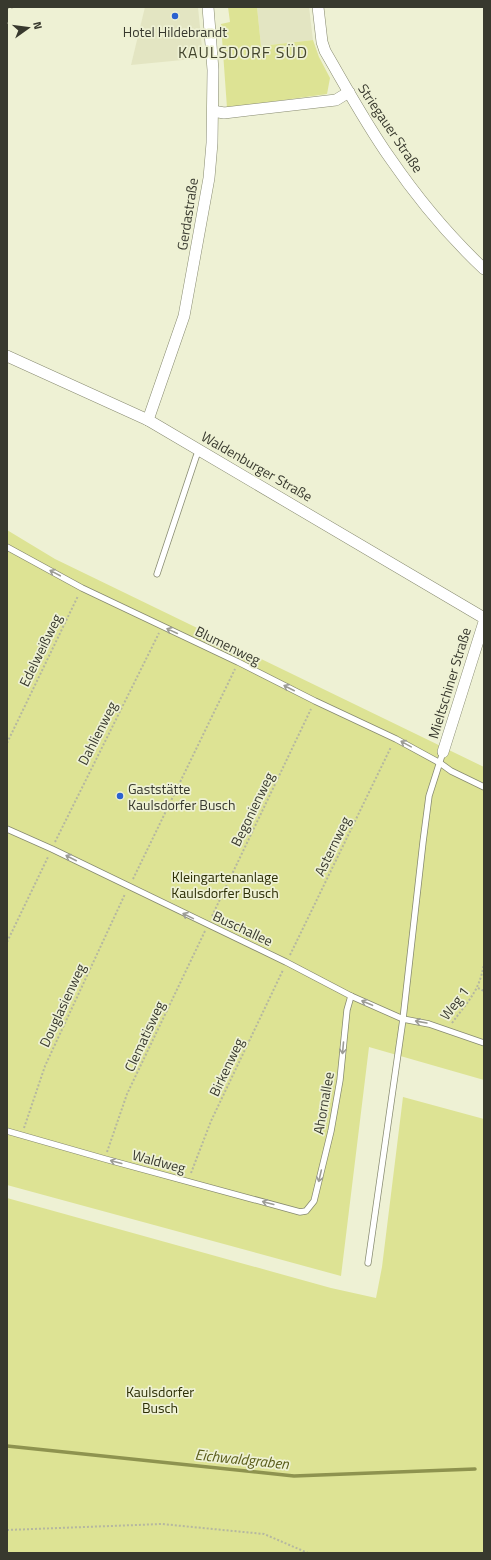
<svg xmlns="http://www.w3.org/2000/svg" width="491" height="1560" font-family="'Titillium Web',sans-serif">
	<rect width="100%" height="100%" fill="#eef1d4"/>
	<g fill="#e3e5c2">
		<path d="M145,7H198L203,58L131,65Z"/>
		<path d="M257,7H309L313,40L261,46Z"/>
	</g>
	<g fill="#dde394">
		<path d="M228,7H257L261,46L313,40L319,57L330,78L327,94L227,108L221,24L230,22Z"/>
		<path d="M7,530L55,559L484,767V1080L369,1047L341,1276L7,1185Z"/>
		<path d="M403,1097L484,1119V1553H7V1198L331,1288L376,1298L382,1267Z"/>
	</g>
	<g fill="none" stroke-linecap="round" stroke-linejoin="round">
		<path stroke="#8e934f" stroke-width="3.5" d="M7,1446L294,1476L475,1469"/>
		<defs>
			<g id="service">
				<path d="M7,547L82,588L238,662L315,701L396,739L440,763L451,771L484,787"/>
				<path d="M157,574L196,457L199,450"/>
				<path d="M7,829L52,849L286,962L351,996L403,1019L429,1024L484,1043"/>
				<path d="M7,1131L105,1159L300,1212L306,1211L314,1201L331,1131L340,1080L347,1010L351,996"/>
				<path d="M368,1263L403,1019L423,842L429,796L443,752"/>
			</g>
			<g id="minor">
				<path d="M318,7L322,42L325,51C346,87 366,124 390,158C416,196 450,237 484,269"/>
				<path d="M213,111L224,113L336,100L349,92"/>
				<path d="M7,356L148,420L484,618"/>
				<path d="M148,420L184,316L209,178L212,143L213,70L208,7"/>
				<path d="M443,752L484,622"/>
			</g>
		</defs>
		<use href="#service" stroke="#878a70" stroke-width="7"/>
		<use href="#minor" stroke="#878a70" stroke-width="12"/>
		<g stroke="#b5b7a0" stroke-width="2" stroke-dasharray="2 2" stroke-linecap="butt">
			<path d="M7,8L16,7"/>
			<path d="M7,743L78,596"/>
			<path d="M55,842L159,633"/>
			<path d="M133,879L235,669"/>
			<path d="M212,916L311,709"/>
			<path d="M7,942L48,857"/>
			<path d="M290,955L391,747"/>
			<path d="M478,988L484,991"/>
			<path d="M452,1023C468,1001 479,992 484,964"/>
			<path d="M24,1128L45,1066L125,894"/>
			<path d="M107,1152L127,1094L205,931"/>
			<path d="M191,1173L211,1121L283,970"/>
			<path d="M7,1530L162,1524L264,1534L308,1553"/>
		</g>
		<use href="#service" stroke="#fff" stroke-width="5.5"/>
		<use href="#minor" stroke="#fff" stroke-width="11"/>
	</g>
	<defs><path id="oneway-shaft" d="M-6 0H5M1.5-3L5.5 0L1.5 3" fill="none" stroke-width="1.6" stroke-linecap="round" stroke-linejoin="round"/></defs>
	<g stroke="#9c9c96">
		<use href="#oneway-shaft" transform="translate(55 573) rotate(-152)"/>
		<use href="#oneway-shaft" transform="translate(172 631) rotate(-155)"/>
		<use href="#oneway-shaft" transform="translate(289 688) rotate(-153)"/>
		<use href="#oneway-shaft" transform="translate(406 744) rotate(-151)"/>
		<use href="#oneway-shaft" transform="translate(71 858) rotate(-153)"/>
		<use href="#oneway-shaft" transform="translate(188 916) rotate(-154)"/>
		<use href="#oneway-shaft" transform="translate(367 1003) rotate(-157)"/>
		<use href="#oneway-shaft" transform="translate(421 1022) rotate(-170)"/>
		<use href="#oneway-shaft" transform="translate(343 1048) rotate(95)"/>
		<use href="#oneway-shaft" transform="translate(116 1162) rotate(-165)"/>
		<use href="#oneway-shaft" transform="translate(320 1176) rotate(103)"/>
		<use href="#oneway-shaft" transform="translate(268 1203) rotate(-165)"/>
	</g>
	<g fill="#2b62d0" stroke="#eef1d4" stroke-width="1.5">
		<circle cx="175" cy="16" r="4"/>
		<circle cx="120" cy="796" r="4"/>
	</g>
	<g text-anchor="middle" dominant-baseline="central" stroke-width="3.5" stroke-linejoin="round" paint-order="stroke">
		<g font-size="14" fill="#38392e" stroke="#eef1d4">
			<text x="175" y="31">Hotel Hildebrandt</text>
			<text x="128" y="788" text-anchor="start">Gaststätte<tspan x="128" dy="16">Kaulsdorfer Busch</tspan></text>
		</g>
		<g font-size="14" fill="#38392e" stroke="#eef1d4">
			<text transform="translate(391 128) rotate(56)">Striegauer Straße</text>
			<text transform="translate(187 214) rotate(-81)">Gerdastraße</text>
			<text transform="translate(257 466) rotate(30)">Waldenburger Straße</text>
			<text transform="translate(228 645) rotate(26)">Blumenweg</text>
			<text transform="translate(40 650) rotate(-64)">Edelweißweg</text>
			<text transform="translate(449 683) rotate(-73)">Mieltschiner Straße</text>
			<text transform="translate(97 733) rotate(-63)">Dahlienweg</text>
			<text transform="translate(252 809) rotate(-64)">Begonienweg</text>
			<text transform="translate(332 846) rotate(-64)">Asternweg</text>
			<text transform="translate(243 928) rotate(25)">Buschallee</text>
			<text transform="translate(454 1003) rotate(-53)">Weg 1</text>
			<text transform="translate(62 1005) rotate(-65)">Douglasienweg</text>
			<text transform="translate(144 1036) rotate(-65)">Clematisweg</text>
			<text transform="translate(226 1067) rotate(-65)">Birkenweg</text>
			<text transform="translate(323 1103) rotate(-80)">Ahornallee</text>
			<text transform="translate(159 1161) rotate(15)">Waldweg</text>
		</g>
		<g font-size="14" fill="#2c2e05" stroke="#eef1d4">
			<text x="225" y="876">Kleingartenanlage<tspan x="225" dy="16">Kaulsdorfer Busch</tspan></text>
			<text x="160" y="1391">Kaulsdorfer<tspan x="160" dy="16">Busch</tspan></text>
		</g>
		<g font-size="15" font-style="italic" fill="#595c19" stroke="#eef1d4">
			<text transform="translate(242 1459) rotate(6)">Eichwaldgraben</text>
		</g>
		<g font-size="16" letter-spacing="1" fill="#43452d" stroke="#eef1d4">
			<text x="243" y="52">KAULSDORF SÜD</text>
		</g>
	</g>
	<rect width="491" height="1560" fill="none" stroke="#38392e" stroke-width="16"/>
	<g transform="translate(28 28) rotate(76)" stroke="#eef1d4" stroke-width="3" paint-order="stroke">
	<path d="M0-3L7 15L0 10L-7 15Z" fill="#38392e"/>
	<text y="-6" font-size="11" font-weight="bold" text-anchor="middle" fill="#38392e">N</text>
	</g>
</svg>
